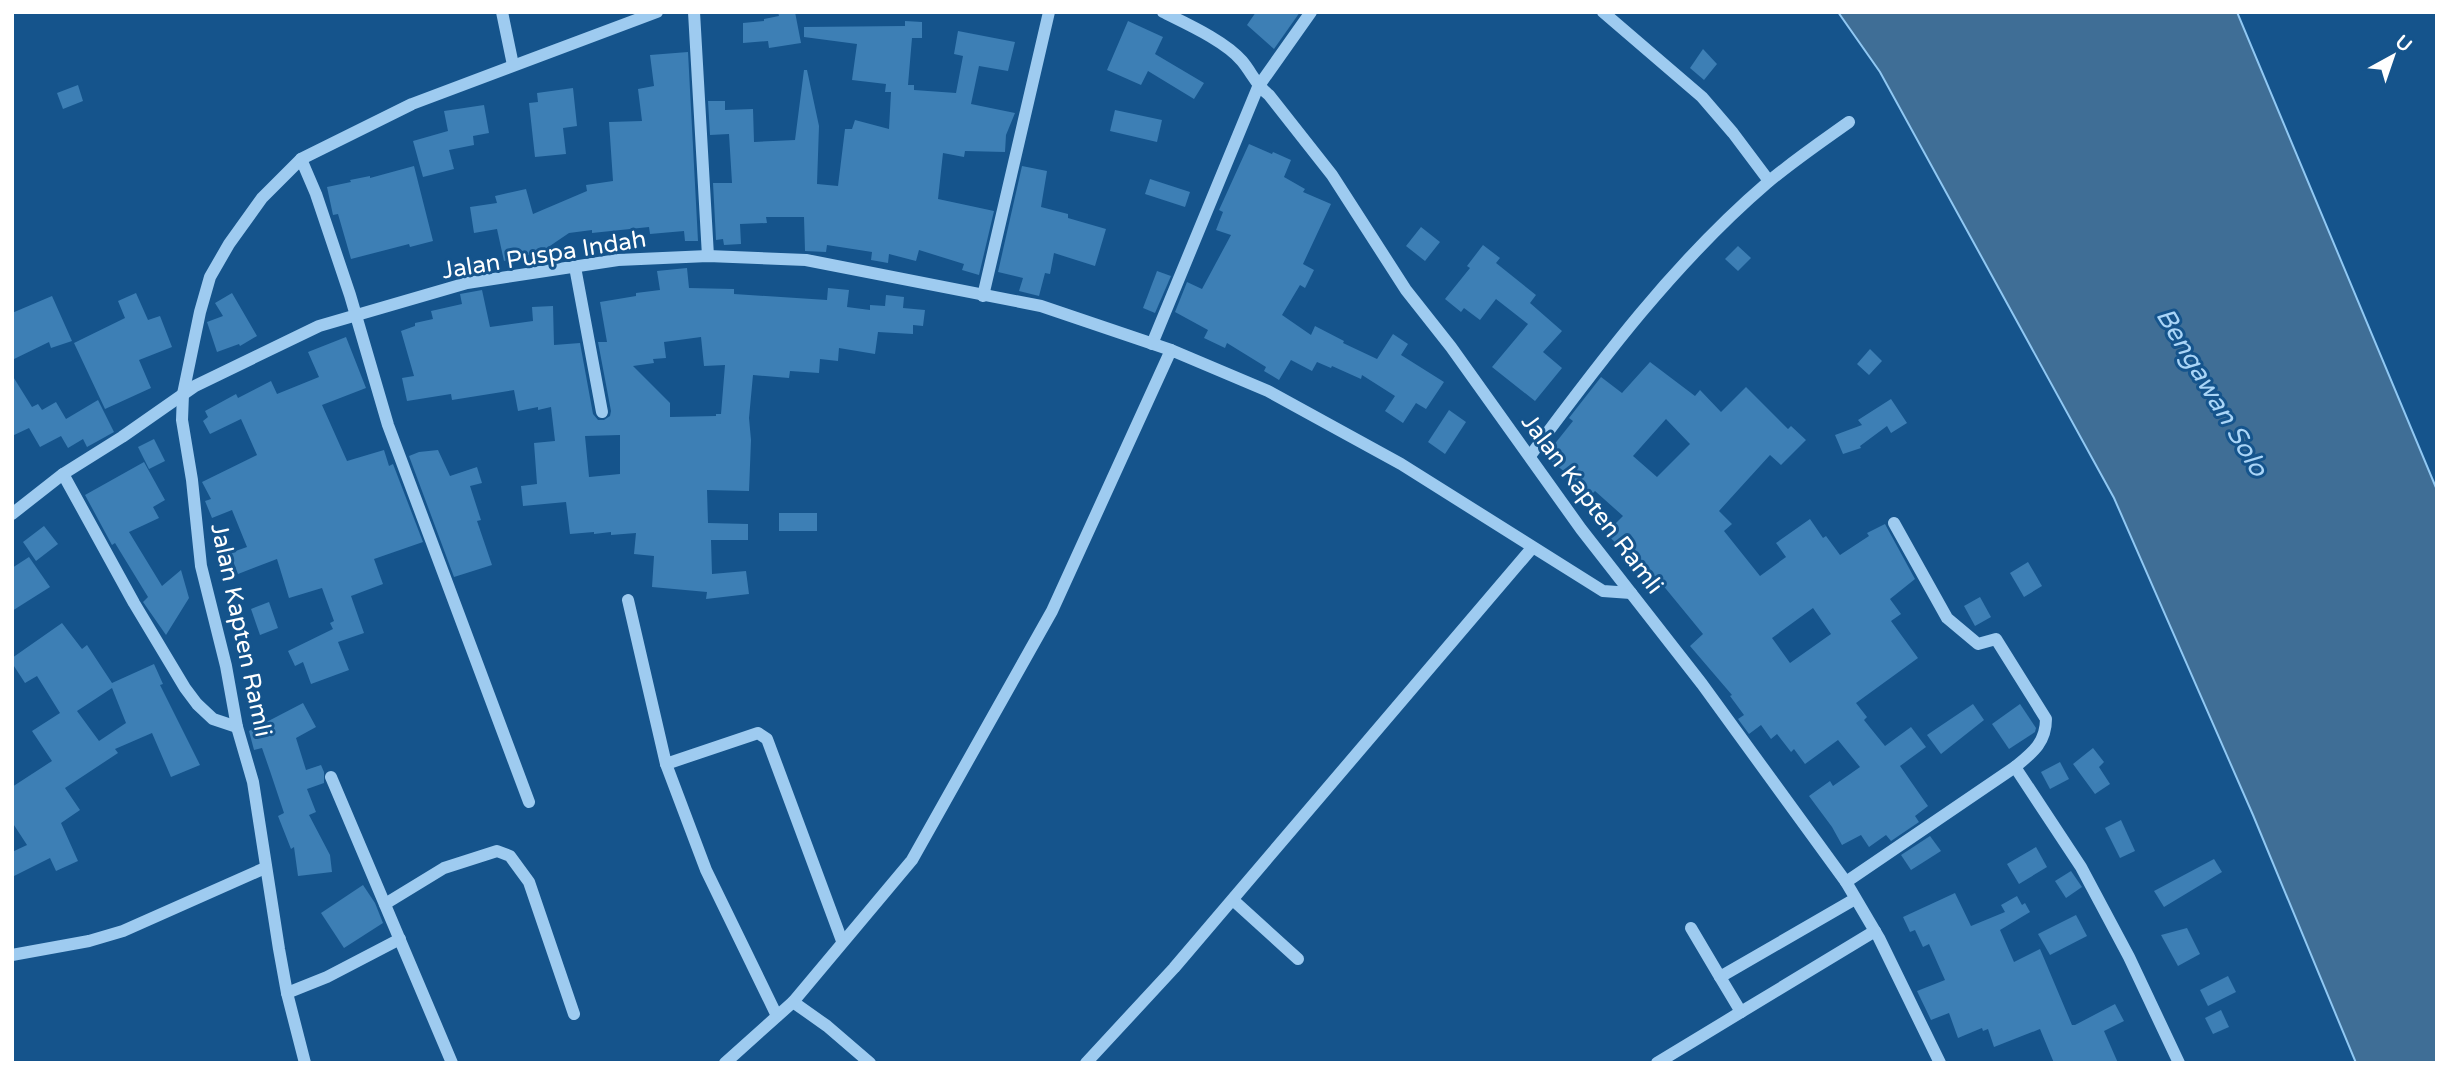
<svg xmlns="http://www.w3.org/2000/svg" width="2449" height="1075" font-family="'Varela Round',sans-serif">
	<rect width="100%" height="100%" fill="#15548c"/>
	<path fill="#3f6e96" stroke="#90c8f3" stroke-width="2" d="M1838,12H2237L2437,490V1063H2356L2253,815L2114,498L1880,72Z"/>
	<g fill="#3d7fb5" fill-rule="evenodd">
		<path d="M778,12H795L801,43L769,48L768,41L743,43V23L764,21V19L779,16Z"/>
		<path d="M1256,12H1300L1274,49L1247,25Z"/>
		<path d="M905,21L922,22V38H912L908,85H914V90L956,93L963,56L954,54L958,31L1015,42L1008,71L979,66L971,104L1015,113L1006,135L1005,152L965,151L964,157L943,153L938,199L994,211L979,275L962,270L964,264L919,250L916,261L889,254L888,263L871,260L872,252L827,245L826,252L805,251L804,217H766L767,223L740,224L741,244L724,245L723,239L716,240L713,183H732L729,134L710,135L708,101H725V110L753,109L754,142L795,140L804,70H807L819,126L817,184L838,186L845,129H852L855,120L889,129L891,92H885L886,84L852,80L857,44L804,37V27L905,26Z"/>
		<path d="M1128,21L1163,37L1155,54L1204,83L1194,99L1148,71L1141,85L1107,70Z"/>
		<path d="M1703,49L1717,64L1704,80L1690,68Z"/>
		<path d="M688,52L698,241H685L684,231L650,234L649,227L592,233V230L569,233L541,252L504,261L497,229L474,233L470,207L497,203L495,196L526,189L533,214L587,191L586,185L613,181L609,122L642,121L638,89L654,86L650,55Z"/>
		<path d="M78,85L83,101L63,109L57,93Z"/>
		<path d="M573,88L577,126L563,128L566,154L535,157L529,103L538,102L537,93Z"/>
		<path d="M484,105L489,133L473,136L474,145L449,150L454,169L423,177L413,141L448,131L444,111Z"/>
		<path d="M1115,110L1162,120L1157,142L1110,131Z"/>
		<path d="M1249,144L1272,154L1273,152L1291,160L1284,177L1305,189L1303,192L1331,204L1303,264L1314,270L1305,288L1300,285L1282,315L1311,335L1315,326L1344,341L1343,343L1377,359L1393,334L1408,344L1401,355L1444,382L1426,409L1416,403L1403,423L1385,411L1395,396L1362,375L1361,379L1332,366L1331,368L1317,362L1312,371L1291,360L1279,380L1264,371L1266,367L1227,343L1225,348L1204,338L1208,330L1175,312L1187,282L1202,289L1231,235L1216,230L1223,212L1219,210Z"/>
		<path d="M414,166L433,241L410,247L409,244L351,259L338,214L333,215L327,187L351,182L350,180L370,176V178Z"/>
		<path d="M1022,166L1047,171L1041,207L1068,214V218L1106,229L1095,266L1054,253L1050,274L1045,273L1039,296L1019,291L1023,278L998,272Z"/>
		<path d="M1150,179L1190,192L1185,207L1145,194Z"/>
		<path d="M1421,227L1440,242L1425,261L1406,246Z"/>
		<path d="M1483,245L1500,258L1496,263L1536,295L1530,303L1562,331L1543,352L1562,368L1535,401L1492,367L1528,324L1496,299L1480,320L1464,308L1461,312L1445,299L1470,268L1467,266Z"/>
		<path d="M1738,246L1751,258L1738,271L1725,259Z"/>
		<path d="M687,268L689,288L734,289V294L827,300L828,288L849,290L847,307L870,310V305L885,306L886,295L904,297L903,308L925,310L923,326L913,325V334L878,332L875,354L839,348L838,361L820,359L819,373L790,371L789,378L753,375L749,418L751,440L749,491L707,490L708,523L748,524V540H711L712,574L746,571L749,594L706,599L707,592L652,587L654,556L634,554L636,533L611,535V532L594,534V532L570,534L566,502L523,506L521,486L537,484L534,443L555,441L551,407L538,410V407L518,411L514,390L452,400L451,394L407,401L402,378L414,376L401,331L415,326V323L433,319L431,311L462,304L460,294L482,290L490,327L533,321L532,307L553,306L554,345L580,343L593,414L598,420H604L610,416L611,411L598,342H607L600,302L636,296V293L660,290L657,271ZM701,337L704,366L725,365L721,414H716V416L670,417V403L633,366L654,363L653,359L666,358L664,342ZM620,435V474L589,477L585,436Z"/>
		<path d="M1157,271L1171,276L1155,313L1143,308Z"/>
		<path d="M136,293L148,320L160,316L172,347L139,360L151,388L105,409L74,343L125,318L118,301Z"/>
		<path d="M232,293L257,336L240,346L239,344L217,352L207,322L223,316L215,303Z"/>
		<path d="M52,296L72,341L51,348L49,342L12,360V313Z"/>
		<path d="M346,337L366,388L322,405L347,461L384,450L389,466L393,464L423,542L374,559L383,584L351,596L364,633L338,642L349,670L311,684L303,662L295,666L288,651L333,629L330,623L334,621L322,588L289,598L277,559L238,574L230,553L247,547L232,510L212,518L205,501L211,499L202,482L257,455L241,419L210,434L203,421L208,417L205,411L236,394L238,398L271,381L277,394L319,377L308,352Z"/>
		<path d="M1870,349L1882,361L1869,375L1857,364Z"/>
		<path d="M1650,362L1695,396L1700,390L1721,412L1746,387L1788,429L1791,426L1806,440L1781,465L1770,455L1719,511L1732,524L1724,531L1760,576L1786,557L1776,543L1810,519L1823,538L1826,536L1840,555L1869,536L1867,533L1885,524L1915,579L1890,599L1901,614L1891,621L1918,658L1856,703L1867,717L1864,720L1885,746L1911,727L1926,747L1900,766L1928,806L1915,816L1919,822L1891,841L1886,835L1869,847L1861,835L1842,845L1832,827L1809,796L1830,781L1833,786L1860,767L1838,740L1805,764L1794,749L1791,752L1777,734L1771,739L1761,725L1749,734L1738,719L1744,715L1730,696L1732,695L1690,646L1703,634L1657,578L1628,556L1606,533L1623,516L1595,491L1592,494L1545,456L1573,421L1569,418L1601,377L1622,393ZM1666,419L1690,444L1657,477L1633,456ZM1813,608L1831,634L1790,663L1772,638Z"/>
		<path d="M12,375L32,407L38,404L42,410L56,402L66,419L98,400L114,432L87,447L83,439L68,448L61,436L40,447L29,428L12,436Z"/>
		<path d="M1891,399L1907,423L1891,433L1887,426L1860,446L1861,448L1843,454L1835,435L1862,425L1858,420Z"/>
		<path d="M1449,410L1466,422L1445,454L1428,442Z"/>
		<path d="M154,439L165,461L149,469L138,447Z"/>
		<path d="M438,450L450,476L477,467L482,483L470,486L481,520L477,521L492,565L454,577L409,456L419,452Z"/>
		<path d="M144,462L165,500L153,507L159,518L129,532L162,586L181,570L189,598L166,635L143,602L148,597L115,543L112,545L85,495Z"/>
		<rect x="779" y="513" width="38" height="18"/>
		<path d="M44,526L58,544L36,561L23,542Z"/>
		<path d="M29,557L50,587L12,611V568Z"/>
		<path d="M2028,562L2042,586L2024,597L2010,573Z"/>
		<path d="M1980,597L1991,617L1975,626L1964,606Z"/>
		<path d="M269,602L278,628L260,635L251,609Z"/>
		<path d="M62,623L82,649L87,645L112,683L154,664L163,684L160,685L200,765L171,777L152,733L115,749L118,753L65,788L80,810L61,823L78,861L56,871L50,858L12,877V852L27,845L12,822V787L52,761L32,731L60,713L37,676L25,683L12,663V658ZM112,688L126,723L99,741L77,711Z"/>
		<path d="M303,703L316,727L296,738L306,770L321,765L324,772V783L307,789L316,812L309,815L330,855L332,872L298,876L294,847L291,849L278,816L284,813L270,771L262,748L254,750L249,731Z"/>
		<path d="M1973,704L1984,720L1941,754L1927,735Z"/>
		<path d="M2020,704L2036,728L2035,732L2009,749L1992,724Z"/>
		<path d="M2093,748L2104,762L2099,767L2110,784L2095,794L2073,764Z"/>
		<path d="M2060,762L2069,779L2050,789L2041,772Z"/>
		<path d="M2121,820L2135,851L2120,858L2105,828Z"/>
		<path d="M1930,836L1941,851L1911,870L1901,855Z"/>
		<path d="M2036,847L2047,867L2019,884L2007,864Z"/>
		<path d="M2214,859L2222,872L2164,907L2154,891Z"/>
		<path d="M2071,871L2082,887L2066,898L2055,881Z"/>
		<path d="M363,885L375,903L383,923L344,948L321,913Z"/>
		<path d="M1955,893L1971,926L2005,912L2001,905L2017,896L2022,905L2025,903L2030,912L2000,930L2014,962L2040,949L2072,1025H2075L2115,1004L2124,1021L2104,1031L2118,1063H2054L2040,1029L1994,1047L1988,1029L1983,1031L1982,1028L1958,1038L1949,1013L1931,1020L1917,991L1945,980L1929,944L1923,947L1915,930L1910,932L1903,917Z"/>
		<path d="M2076,915L2087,936L2050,955L2038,934Z"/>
		<path d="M2187,928L2200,954L2178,966L2161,935Z"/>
		<path d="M2228,976L2236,992L2208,1006L2200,990Z"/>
		<path d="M2221,1010L2229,1027L2213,1034L2205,1018Z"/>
	</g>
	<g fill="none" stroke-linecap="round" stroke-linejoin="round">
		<g stroke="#9ecbf0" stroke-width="12">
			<path d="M502,12L513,65"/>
			<path d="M694,12L708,256"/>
			<path d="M1163,12C1187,24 1225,41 1242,61C1252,73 1256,85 1269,95L1332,175L1406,290L1451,347L1581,529L1702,684L1846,882L1879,938L1940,1063"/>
			<path d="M1603,12L1702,97L1733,133L1769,181"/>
			<path d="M301,159L316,194L350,295L388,425L529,802"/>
			<path d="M575,267L602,412"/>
			<path d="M983,296L1049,12"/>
			<path d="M1152,344L1258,87L1311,12"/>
			<path d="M1530,456C1602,359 1675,262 1767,183C1793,161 1821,142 1849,122"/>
			<path d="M63,474L134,603L185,688L197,704L213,719L237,727"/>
			<path d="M12,514L63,474L122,437L195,386L319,326L467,283L618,260L708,256L806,260L1041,306L1171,350"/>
			<path d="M628,600L666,764L706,870L777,1016"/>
			<path d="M666,764L758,733L767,739L842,941"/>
			<path d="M2015,767L2081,867L2129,957L2179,1063"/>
			<path d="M331,777L452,1063"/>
			<path d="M1846,882L2015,767C2032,753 2046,743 2046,719L1996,639L1978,644L1947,618L1894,523"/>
			<path d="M1855,899L1720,977L1741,1012L1875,931"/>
			<path d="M1233,900L1298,959"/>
			<path d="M385,904L444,868L497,851L510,856L529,882L574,1014"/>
			<path d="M1691,928L1720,977"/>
			<path d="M12,955L89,941L123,931L265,868"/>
			<path d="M287,993L327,977L400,939"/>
			<path d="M793,1002L827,1026L870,1063"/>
			<path d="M305,1063L287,993L279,949L253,782L237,727L226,666L201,566L192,480L182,420L183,394L200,312L210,277L229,244L262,198L301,159L412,104L657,12"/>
			<path d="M725,1063L793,1002L912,860L1052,611L1171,350L1268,391L1401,464L1603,591L1631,593"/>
			<path d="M1086,1063L1174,968L1532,548"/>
			<path d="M1657,1063L1741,1012"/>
		</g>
	</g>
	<g text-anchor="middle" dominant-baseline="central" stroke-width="6" stroke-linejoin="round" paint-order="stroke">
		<g font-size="24" fill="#fff" stroke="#15548c">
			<text transform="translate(544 255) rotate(-9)">Jalan Puspa Indah</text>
			<text transform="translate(1592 504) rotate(53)">Jalan Kapten Ramli</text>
			<text transform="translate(241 630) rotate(78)">Jalan Kapten Ramli</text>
		</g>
		<g font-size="26" font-style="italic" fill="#aad5f7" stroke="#15548c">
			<text transform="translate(2212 392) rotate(59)">Bengawan Solo</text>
		</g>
	</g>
	<rect width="2449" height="1075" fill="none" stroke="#ffffff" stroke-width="28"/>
	<g transform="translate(2393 56) rotate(40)" stroke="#15548c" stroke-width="5" paint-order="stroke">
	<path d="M0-5L12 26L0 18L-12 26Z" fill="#ffffff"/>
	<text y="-10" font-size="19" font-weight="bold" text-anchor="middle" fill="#ffffff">U</text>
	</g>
</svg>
